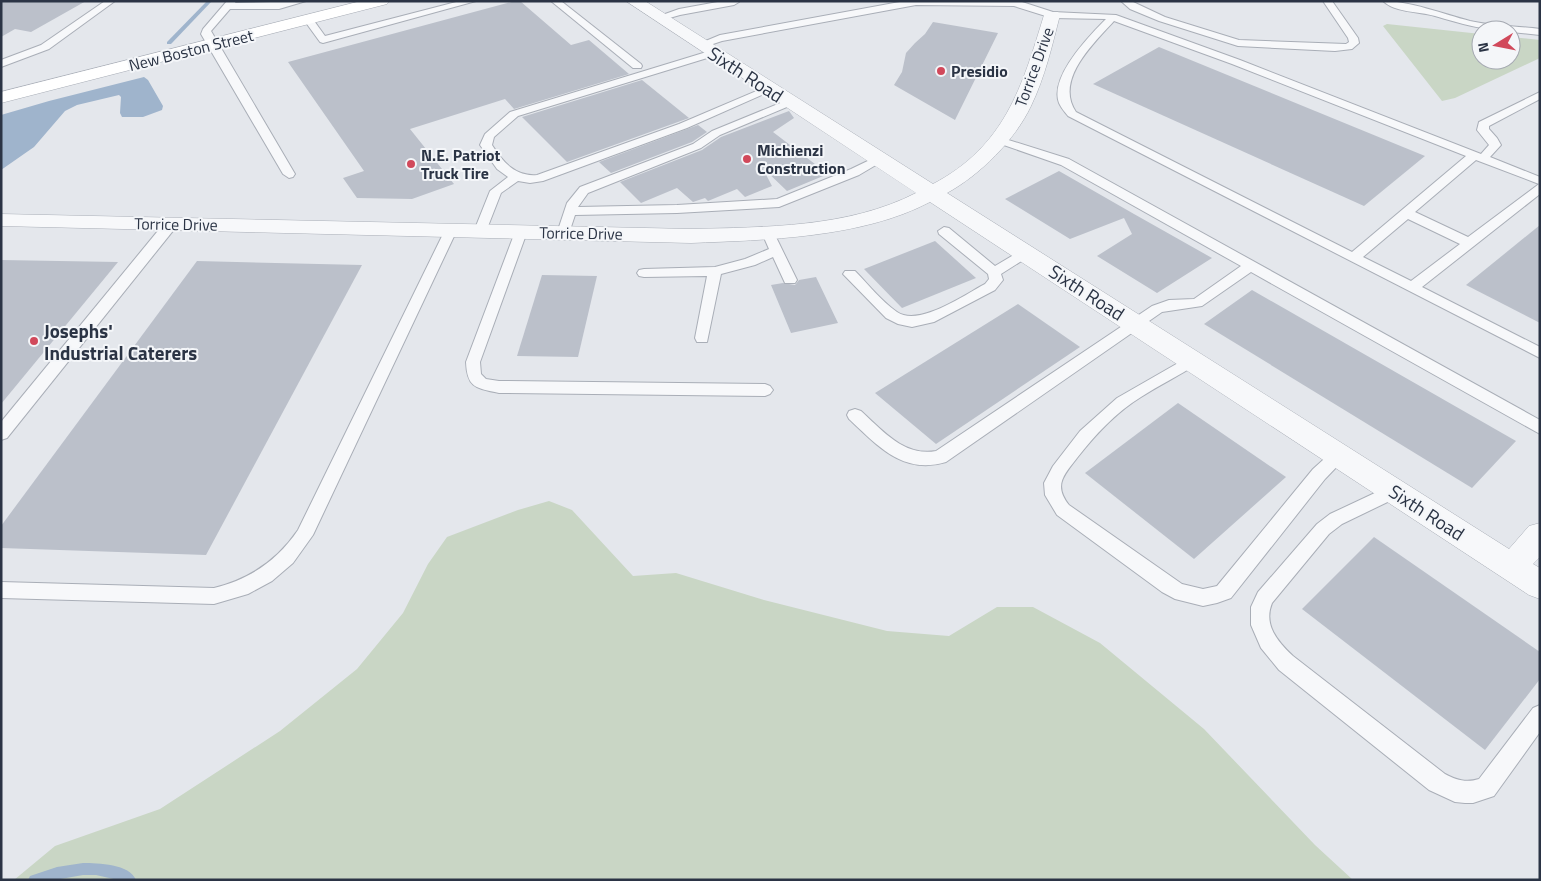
<svg xmlns="http://www.w3.org/2000/svg" width="1541" height="881" font-family="'Titillium Web',sans-serif">
	<rect width="100%" height="100%" fill="#e4e7ec"/>
	<g fill="#c9d6c5">
		<path d="M1387,24L1481,34V60H1511V37L1540,40V58L1455,98L1442,101L1383,26Z"/>
		<path d="M549,501L572,510L633,576L676,573L764,600L887,631L949,636L997,607H1033L1100,643L1204,729L1315,845L1353,880H14L55,846L160,809L280,731L357,669L403,613L428,564L447,537L518,510Z"/>
	</g>
	<path fill="#9fb4cc" d="M144,77L148,80L163,106L162,110L143,117H122L120,113L121,97L119,95L77,105L65,111L34,147L1,170V115L49,101Z"/>
	<g fill="none" stroke-linecap="round" stroke-linejoin="round">
		<g fill="#9fb4cc" fill-rule="evenodd">
			<path d="M207,1H212L171,44H167V42Z"/>
			<path d="M83,863C98,863 130,864 136,880H118L96,875H83L55,880H28L30,876L57,867Z"/>
		</g>
	</g>
	<g fill="#bbc0ca">
		<path d="M1,1H86L31,32L15,29L1,37Z"/>
		<path d="M515,1H520L571,45L589,40L629,74L514,109L505,99L410,129L454,184L412,199L357,198L343,178L364,171L288,62Z"/>
		<path d="M933,22L998,33L955,120L894,85L902,72L906,53L915,43L925,34Z"/>
		<path d="M1159,47L1425,156L1364,206L1093,84Z"/>
		<path d="M642,80L689,118L567,162L522,117Z"/>
		<path d="M789,111L794,118L773,132L828,174L787,191L762,167L772,186L745,197L737,189L708,201L705,198L693,202L677,188L641,203L620,182L702,150L721,137Z"/>
		<path d="M698,125L707,132L692,142L611,173L599,162Z"/>
		<path d="M1059,171L1134,214L1212,258L1157,293L1097,256L1132,234L1124,218L1070,239L1005,199Z"/>
		<path d="M1540,225V323L1466,285Z"/>
		<path d="M935,241L976,278L902,308L864,269Z"/>
		<path d="M1,260L118,262L1,404Z"/>
		<path d="M197,261L362,265L206,555L1,548V526Z"/>
		<path d="M542,275L597,276L578,357L517,356Z"/>
		<path d="M816,277L838,323L791,333L771,285L783,283L795,285L799,280Z"/>
		<path d="M1252,290L1516,441L1472,488L1204,324Z"/>
		<path d="M1018,304L1080,347L936,444L875,393Z"/>
		<path d="M1178,403L1286,477L1194,559L1085,473Z"/>
		<path d="M1374,537L1540,652V679L1485,750L1302,609Z"/>
	</g>
	<g fill="none" stroke-linecap="round" stroke-linejoin="round">
		<defs>
			<g id="lane">
				<path d="M105,1H115L49,49L1,67V60L41,45Z"/>
				<path d="M227,1H236L235,3L306,1L279,9H230L211,31L295,174L293,177L289,178L283,174L201,34L203,29Z"/>
				<path d="M460,1H476L323,43L320,42L304,20L306,18H312L325,36Z"/>
				<path d="M551,1H561L641,64L642,66L641,68H633Z"/>
				<path d="M723,1L739,2L734,5L680,15L659,21L654,18L679,9Z"/>
				<path d="M905,1H1019L1053,12L1116,15L1240,60L1481,154L1489,145L1477,130L1479,122L1540,92V99L1489,126V129L1497,138L1501,145L1490,157L1540,177V194L1422,287L1540,347V358L1068,116C1065,112 1061,108 1059,103C1049,77 1089,36 1106,19L1052,18L1014,6L916,5L722,41L701,48L696,45L720,35ZM1114,21L1232,64L1466,156L1352,252L1076,112C1054,80 1094,43 1114,21ZM1476,160L1539,184L1468,237L1415,212ZM1408,219L1460,244L1411,281L1363,257Z"/>
				<path d="M1121,1H1131L1165,17L1239,40L1346,44L1349,42L1348,38L1323,1H1332L1358,38L1359,43L1352,49L1335,51L1238,46L1159,21L1130,9Z"/>
				<path d="M1383,1C1410,1 1443,14 1470,21C1492,26 1517,26 1540,29V35L1511,32V30C1480,30 1463,24 1435,16C1418,11 1396,13 1383,1Z"/>
				<path d="M713,50L717,51V55L518,116L494,137L492,145C503,162 515,177 537,175L679,124L766,87H774L775,89L687,128L543,181L530,183L518,181L501,193L485,234H475L474,231L490,191L508,177L497,169L480,145L485,134L510,112Z"/>
				<path d="M790,99L795,102L794,104L720,135L701,148L588,193L578,207L677,205L777,199L851,169L876,157L880,155L886,159L859,175L779,207L677,213L575,215L568,236H558L557,233L567,203L580,187L693,144L712,131Z"/>
				<path d="M999,137L1069,159L1540,420V434L1251,272L1202,306L1162,312L946,462C903,475 878,446 849,419L847,415L849,411L855,409L861,411C882,430 904,457 936,451L1152,306L1169,300L1194,299L1241,266L1061,165L995,142L993,140Z"/>
				<path d="M171,220L176,221L177,224L176,227L7,438L1,440V422L166,221Z"/>
				<path d="M451,226L457,230L313,535L293,563L272,581L248,594L214,604L1,598V582L214,588C250,579 277,561 298,530L445,230Z"/>
				<path d="M944,227L949,228L995,266L1022,250L1027,249L1034,253L1001,274L1003,280L995,290L934,322L912,327L898,324L886,318L843,274L845,271H855C868,284 881,301 897,312C919,327 964,295 985,284L989,279L988,274L939,234L938,231Z"/>
				<path d="M521,228L527,232L480,362L481,374L486,379L499,381L765,384L770,386L773,390L770,394L765,396L499,393C476,388 467,388 466,362L515,232Z"/>
				<path d="M768,229L774,233L797,280L795,283H785L773,257L755,265L721,274L707,342H697L695,338L707,276L644,277L639,276L637,273L639,270L644,269L715,267L745,259L769,249L762,233Z"/>
				<path d="M1192,355L1197,356L1199,360L1197,364C1179,376 1159,385 1141,397C1115,413 1095,435 1077,458C1064,475 1053,485 1069,505L1182,584L1203,589L1217,586L1313,469L1334,450L1340,449L1346,450L1348,455L1325,479L1231,598L1217,603L1203,606L1175,599L1162,592L1057,515L1045,495L1044,483L1053,466L1080,431L1117,398Z"/>
				<path d="M1394,484L1400,486L1403,491L1400,496L1342,524L1329,534L1272,603C1263,625 1278,642 1293,656L1445,774C1456,780 1466,783 1479,779L1533,708L1540,705V732L1494,796L1473,803H1465L1455,802L1429,790L1279,670L1261,648L1251,625V607L1258,592L1317,524L1330,514Z"/>
			</g>
			<path id="street" d="M626,1H645L933,184C1005,146 1022,87 1044,15L1046,12H1058L1060,15C1052,46 1045,77 1031,106C1015,140 980,175 947,193L1509,549L1529,526L1540,523V557L1533,564L1540,568V599L1529,595L930,202C862,238 766,240 691,243L1,226V214L691,229C765,227 848,228 916,193Z"/>
			<path id="secondary" d="M361,1H389L387,4L1,103V92Z"/>
		</defs>
		<use href="#lane" stroke="#a9aeb7" stroke-width="2"/>
		<use href="#street" stroke="#a9aeb7" stroke-width="1"/>
		<use href="#secondary" stroke="#a9aeb7" stroke-width="1"/>
		<use href="#lane" fill="#f7f8fa" fill-rule="evenodd"/>
		<use href="#street" fill="#f7f8fa" fill-rule="evenodd"/>
		<use href="#secondary" fill="#fff" fill-rule="evenodd"/>
	</g>
	<g fill="#d1495b" stroke="#f4f6f9" stroke-width="2">
		<circle cx="941" cy="71" r="5"/>
		<circle cx="747" cy="159" r="5"/>
		<circle cx="411" cy="164" r="5"/>
		<circle cx="34" cy="341" r="5"/>
	</g>
	<g text-anchor="middle" dominant-baseline="central" stroke-width="4" stroke-linejoin="round" paint-order="stroke">
		<g font-size="16" fill="#2b3445" stroke="#f4f6f9">
			<text transform="translate(191 50) rotate(-14)">New Boston Street</text>
			<text transform="translate(1034 67) rotate(-70)">Torrice Drive</text>
			<text transform="translate(176 224) rotate(1)">Torrice Drive</text>
			<text transform="translate(581 233) rotate(1)">Torrice Drive</text>
		</g>
		<g font-size="16" font-weight="bold" fill="#2b3445" stroke="#f4f6f9" text-anchor="start">
			<text x="951" y="71">Presidio</text>
			<text x="757" y="150">Michienzi<tspan x="757" dy="18">Construction</tspan></text>
			<text x="421" y="155">N.E. Patriot<tspan x="421" dy="18">Truck Tire</tspan></text>
		</g>
		<g font-size="19" fill="#2b3445" stroke="#f4f6f9">
			<text transform="translate(746 74) rotate(33)">Sixth Road</text>
			<text transform="translate(1087 292) rotate(33)">Sixth Road</text>
			<text transform="translate(1427 512) rotate(33)">Sixth Road</text>
		</g>
		<g font-size="19" font-weight="bold" fill="#2b3445" stroke="#f4f6f9" text-anchor="start">
			<text x="44" y="330">Josephs'<tspan x="44" dy="22">Industrial Caterers</tspan></text>
		</g>
	</g>
	<rect width="1541" height="881" fill="none" stroke="#2b3445" stroke-width="5"/>
	<g transform="translate(1496 45) rotate(260)"><circle r="24" fill="#f4f6f9" stroke="#a4a8b1"/>
	<path d="M0-4L9 19L0 12L-9 19Z" fill="#d1495b"/>
	<text y="-8" font-size="14" font-weight="bold" text-anchor="middle" fill="#2b3445">N</text>
	</g>
</svg>
